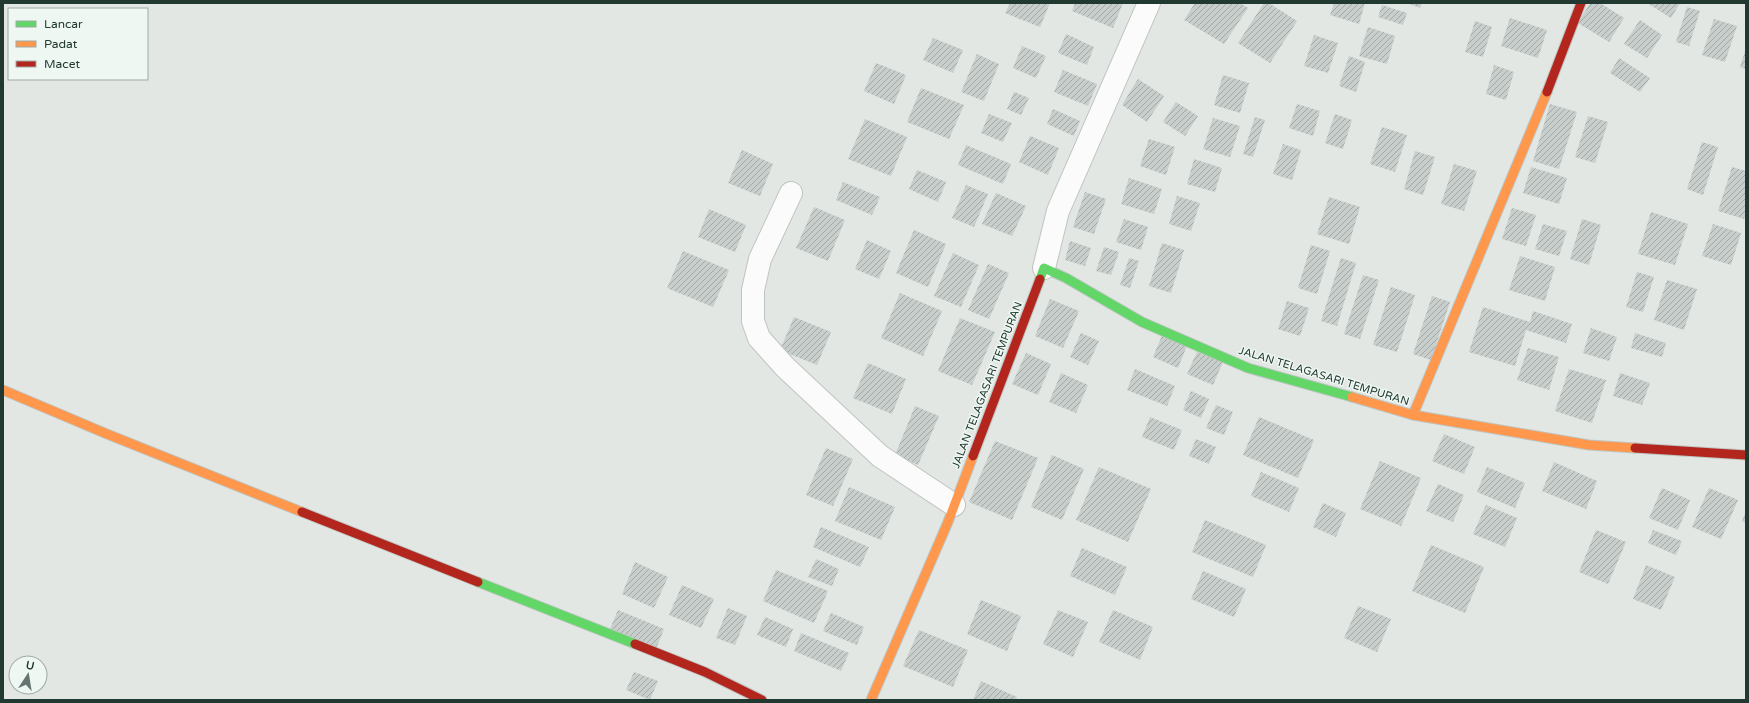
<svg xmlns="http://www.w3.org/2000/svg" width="1749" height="703" font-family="'Varela Round',sans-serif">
	<defs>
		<pattern id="building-hatch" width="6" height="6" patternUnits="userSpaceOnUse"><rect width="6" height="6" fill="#c8cecb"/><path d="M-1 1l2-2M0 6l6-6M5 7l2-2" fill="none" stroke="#a2a8a5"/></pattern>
	</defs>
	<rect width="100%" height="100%" fill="#e2e7e4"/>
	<g fill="url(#building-hatch)">
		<path d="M1010,3H1050L1040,27L1005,13Z"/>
		<path d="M1075,3H1123L1113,28L1072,11Z"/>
		<path d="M1195,3H1240L1248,8L1224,44L1184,20Z"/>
		<path d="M1264,3H1269L1297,21L1270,63L1238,43Z"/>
		<path d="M1334,3H1365L1359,24L1330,15Z"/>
		<path d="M1407,3H1422L1420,8Z"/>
		<path d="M1590,3H1600L1624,18L1609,42L1578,23Z"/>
		<path d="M1647,3H1680L1671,18Z"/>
		<path d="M1382,5L1407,13L1403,25L1378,17Z"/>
		<path d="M1687,7L1700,11L1689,46L1676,42Z"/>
		<path d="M1510,18L1547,30L1538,58L1501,46Z"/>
		<path d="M1714,19L1737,26L1725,62L1702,55Z"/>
		<path d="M1640,20L1662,35L1647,58L1624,44Z"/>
		<path d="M1475,21L1492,27L1483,57L1465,52Z"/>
		<path d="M1368,27L1395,36L1387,64L1359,56Z"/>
		<path d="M1066,34L1094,47L1087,65L1058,53Z"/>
		<path d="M1314,35L1338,43L1328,73L1304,66Z"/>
		<path d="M933,38L963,50L953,73L923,60Z"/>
		<path d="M1022,46L1046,56L1036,78L1013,68Z"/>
		<path d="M1746,48V69L1740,67Z"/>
		<path d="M977,54L999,64L984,101L961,92Z"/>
		<path d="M1349,56L1365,62L1356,92L1339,86Z"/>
		<path d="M1619,58L1650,78L1640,92L1610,73Z"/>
		<path d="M876,63L906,75L894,104L864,91Z"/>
		<path d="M1494,65L1514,72L1506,100L1486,94Z"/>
		<path d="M1063,70L1097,84L1088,106L1054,92Z"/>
		<path d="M1223,75L1249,83L1240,113L1214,105Z"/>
		<path d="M1138,79L1164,96L1147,122L1122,105Z"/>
		<path d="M921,88L964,105L949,139L907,122Z"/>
		<path d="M1014,92L1029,98L1021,115L1007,109Z"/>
		<path d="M1176,102L1198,116L1185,136L1163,122Z"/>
		<path d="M1297,104L1320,111L1313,136L1289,128Z"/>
		<path d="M1550,104L1577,112L1559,169L1533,161Z"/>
		<path d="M1053,109L1080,121L1074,136L1047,124Z"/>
		<path d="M989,114L1012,123L1003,142L981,133Z"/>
		<path d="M1335,114L1352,120L1343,149L1325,143Z"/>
		<path d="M1588,116L1608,122L1595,163L1575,157Z"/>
		<path d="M1255,117L1265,120L1253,157L1243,154Z"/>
		<path d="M1213,118L1240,126L1230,157L1203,149Z"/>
		<path d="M865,119L907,137L891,176L848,159Z"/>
		<path d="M1382,127L1407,135L1395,172L1370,164Z"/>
		<path d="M1030,136L1059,148L1048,175L1019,162Z"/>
		<path d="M1149,139L1175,147L1166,175L1140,166Z"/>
		<path d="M1702,142L1718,147L1703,195L1687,189Z"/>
		<path d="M1283,144L1301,150L1292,180L1273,174Z"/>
		<path d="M966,145L1011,164L1003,184L958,165Z"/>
		<path d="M742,150L773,164L760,196L728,183Z"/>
		<path d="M1415,151L1435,157L1423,195L1404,189Z"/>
		<path d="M1194,159L1222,168L1215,192L1187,184Z"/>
		<path d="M1454,164L1477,171L1464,211L1441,204Z"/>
		<path d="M1531,167L1567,178L1559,204L1523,193Z"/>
		<path d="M1732,167L1746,171V213L1744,219L1718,211Z"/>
		<path d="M917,170L946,182L938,202L909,189Z"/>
		<path d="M1129,178L1162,189L1154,214L1121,204Z"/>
		<path d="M843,182L880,197L872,215L836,200Z"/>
		<path d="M966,185L988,194L974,227L952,218Z"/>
		<path d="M1085,192L1106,199L1094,234L1073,227Z"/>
		<path d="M996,193L1026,206L1012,236L982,224Z"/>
		<path d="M1177,196L1200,203L1191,231L1169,224Z"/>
		<path d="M1329,197L1360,207L1349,244L1317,234Z"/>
		<path d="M814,207L845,220L828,261L796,248Z"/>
		<path d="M1512,208L1536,215L1526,246L1502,239Z"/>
		<path d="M709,209L746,225L735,252L698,237Z"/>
		<path d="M1651,212L1688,224L1675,265L1638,254Z"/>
		<path d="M1124,219L1148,227L1141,250L1116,242Z"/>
		<path d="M1582,219L1601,225L1589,265L1570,259Z"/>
		<path d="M1543,224L1567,231L1559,256L1535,249Z"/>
		<path d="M1713,224L1741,233L1731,265L1702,256Z"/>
		<path d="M914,230L946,244L928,287L896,273Z"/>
		<path d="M867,240L891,251L879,279L855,269Z"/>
		<path d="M1070,241L1091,248L1085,266L1065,260Z"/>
		<path d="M1162,243L1184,250L1171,293L1149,286Z"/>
		<path d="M1311,245L1330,251L1317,294L1298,288Z"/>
		<path d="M1104,247L1119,252L1111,275L1096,271Z"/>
		<path d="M683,251L729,270L713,307L667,288Z"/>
		<path d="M953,253L979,265L961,307L934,296Z"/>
		<path d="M1520,256L1555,267L1545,301L1509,290Z"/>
		<path d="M1129,258L1139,261L1130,288L1120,285Z"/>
		<path d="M1341,258L1356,263L1337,326L1321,321Z"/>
		<path d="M988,264L1009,273L989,319L968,310Z"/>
		<path d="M1637,272L1654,277L1643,312L1626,307Z"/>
		<path d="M1363,275L1379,280L1360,339L1344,334Z"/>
		<path d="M1667,280L1697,289L1684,330L1654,320Z"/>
		<path d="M1391,287L1415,295L1397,352L1373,345Z"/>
		<path d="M900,293L942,311L923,356L881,338Z"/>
		<path d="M1432,296L1450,302L1431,360L1413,354Z"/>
		<path d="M1050,299L1079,311L1063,348L1035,336Z"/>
		<path d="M1287,301L1309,308L1300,336L1278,329Z"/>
		<path d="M1483,307L1530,322L1533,311L1572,324L1566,343L1526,330L1515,366L1469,352Z"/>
		<path d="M794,317L831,332L817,365L780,350Z"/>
		<path d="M960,318L995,332L972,385L938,371Z"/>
		<path d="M1591,328L1617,337L1609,361L1583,353Z"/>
		<path d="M1081,333L1099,341L1088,365L1070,357Z"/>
		<path d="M1163,333L1188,343L1178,368L1153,357Z"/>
		<path d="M1635,333L1666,343L1662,357L1631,348Z"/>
		<path d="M1528,348L1559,357L1549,390L1517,380Z"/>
		<path d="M1197,352L1223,362L1213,385L1187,374Z"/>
		<path d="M1026,353L1051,364L1038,395L1012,384Z"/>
		<path d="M868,363L906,379L892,414L853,398Z"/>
		<path d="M1135,369L1175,386L1167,406L1127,390Z"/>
		<path d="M1569,369L1606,380L1592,423L1555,411Z"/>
		<path d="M1061,373L1088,385L1076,413L1049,402Z"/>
		<path d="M1620,373L1650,383L1642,405L1613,396Z"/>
		<path d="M1191,391L1209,399L1201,418L1183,410Z"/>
		<path d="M1216,405L1233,412L1224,435L1206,428Z"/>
		<path d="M915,406L939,416L918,465L895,455Z"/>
		<path d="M1150,417L1182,430L1174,450L1142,437Z"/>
		<path d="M1259,417L1314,440L1298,478L1243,455Z"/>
		<path d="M1444,434L1475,447L1464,474L1432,461Z"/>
		<path d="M1196,439L1216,447L1209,464L1189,456Z"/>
		<path d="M995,441L1038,458L1012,520L969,502Z"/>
		<path d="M826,448L853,459L833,506L806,495Z"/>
		<path d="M1052,455L1084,469L1062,520L1031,507Z"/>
		<path d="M1380,461L1421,478L1401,526L1360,509Z"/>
		<path d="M1554,462L1597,481L1586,509L1542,491Z"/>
		<path d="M1099,467L1151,489L1128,542L1076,520Z"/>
		<path d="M1487,467L1525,483L1515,508L1477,492Z"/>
		<path d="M1261,472L1299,488L1289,512L1251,496Z"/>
		<path d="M1438,484L1464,495L1453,522L1426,511Z"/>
		<path d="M849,487L895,507L881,540L835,521Z"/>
		<path d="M1662,488L1690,500L1678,530L1649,518Z"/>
		<path d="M1709,488L1738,500L1721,539L1692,527Z"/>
		<path d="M1323,503L1346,513L1336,537L1313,527Z"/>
		<path d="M1486,505L1517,518L1505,547L1473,534Z"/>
		<path d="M1746,511V523L1742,521Z"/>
		<path d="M1205,520L1266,545L1253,577L1192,552Z"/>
		<path d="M821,527L869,547L860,567L813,547Z"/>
		<path d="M1596,530L1626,542L1608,584L1579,572Z"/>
		<path d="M1653,530L1682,541L1676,555L1648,543Z"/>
		<path d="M1431,545L1484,567L1465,613L1412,591Z"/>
		<path d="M1082,548L1127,567L1115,595L1070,576Z"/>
		<path d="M816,559L839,569L832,586L808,577Z"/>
		<path d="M635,562L668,577L654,608L622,594Z"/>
		<path d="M1646,565L1675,577L1661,610L1633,599Z"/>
		<path d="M776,570L828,591L814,623L763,601Z"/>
		<path d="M1203,571L1246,589L1234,617L1191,599Z"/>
		<path d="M682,585L714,599L701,628L669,615Z"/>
		<path d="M981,600L1021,616L1007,651L967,634Z"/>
		<path d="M1358,606L1391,619L1377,652L1344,638Z"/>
		<path d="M728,608L747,616L735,645L716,638Z"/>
		<path d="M618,610L664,629L656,649L610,629Z"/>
		<path d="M1058,610L1088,622L1073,657L1043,644Z"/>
		<path d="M1113,610L1153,627L1140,660L1099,642Z"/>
		<path d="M831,613L864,627L857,645L823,631Z"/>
		<path d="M765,617L793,629L786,647L757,635Z"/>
		<path d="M919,630L968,650L953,687L903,666Z"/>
		<path d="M801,633L849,653L841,671L794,651Z"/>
		<path d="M634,672L658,681L650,700L626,690Z"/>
		<path d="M981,681L1017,697L1016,700H973Z"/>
	</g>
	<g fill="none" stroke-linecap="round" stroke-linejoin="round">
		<defs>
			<g id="street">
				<path d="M791,193L760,259L753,290V321L759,338L785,367L880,456L954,505"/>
				<path d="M1044,268L1058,211L1149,3"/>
			</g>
			<g id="fast">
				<path d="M1040,279L1044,268L1066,278L1142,322L1248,368L1352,397"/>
				<path d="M478,582L635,644"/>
			</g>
			<g id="slow">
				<path d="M3,390L107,434L302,512"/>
				<path d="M1352,397L1413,415L1589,445L1635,448"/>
				<path d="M1413,415L1547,92"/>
				<path d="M871,700L948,522L973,456"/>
			</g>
			<g id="jam">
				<path d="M1547,92L1581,3"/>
				<path d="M1635,448L1746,455"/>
				<path d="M973,456L1040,279"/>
				<path d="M302,512L478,582"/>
				<path d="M635,644L705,672L762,700"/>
			</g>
		</defs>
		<use href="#street" stroke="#bfc4c1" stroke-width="24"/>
		<use href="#fast" stroke="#bec5c2" stroke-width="11"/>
		<use href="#slow" stroke="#bec5c2" stroke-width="11"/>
		<use href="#jam" stroke="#bec5c2" stroke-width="11"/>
		<use href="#street" stroke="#fbfbfb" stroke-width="22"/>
		<use href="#fast" stroke="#63d668" stroke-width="9"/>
		<use href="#slow" stroke="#ff974d" stroke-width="9"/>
		<use href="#jam" stroke="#b3261e" stroke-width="9"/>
	</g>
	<g text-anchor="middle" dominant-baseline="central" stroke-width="3" stroke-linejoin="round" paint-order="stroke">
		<g font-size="11" fill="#213931" stroke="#eff7f3">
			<text transform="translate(1324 376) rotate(17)">JALAN TELAGASARI TEMPURAN</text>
			<text transform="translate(987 385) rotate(-69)">JALAN TELAGASARI TEMPURAN</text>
		</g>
	</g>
	<rect width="1749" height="703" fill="none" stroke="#213931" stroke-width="8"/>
	<rect x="8" y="8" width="140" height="72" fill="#eff7f3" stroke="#9daba5"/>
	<rect x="16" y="21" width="20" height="6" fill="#63d668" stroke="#9daba5"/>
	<text x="44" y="28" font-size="12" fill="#213931">Lancar</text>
	<rect x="16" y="41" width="20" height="6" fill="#ff974d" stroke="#9daba5"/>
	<text x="44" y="48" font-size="12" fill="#213931">Padat</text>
	<rect x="16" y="61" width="20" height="6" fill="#b3261e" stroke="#9daba5"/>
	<text x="44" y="68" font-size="12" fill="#213931">Macet</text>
	<g transform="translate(28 675) rotate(12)"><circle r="19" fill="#eff7f3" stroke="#9daba5"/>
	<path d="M0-3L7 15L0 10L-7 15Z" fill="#657670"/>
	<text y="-6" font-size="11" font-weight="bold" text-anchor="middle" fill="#213931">U</text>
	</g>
</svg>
